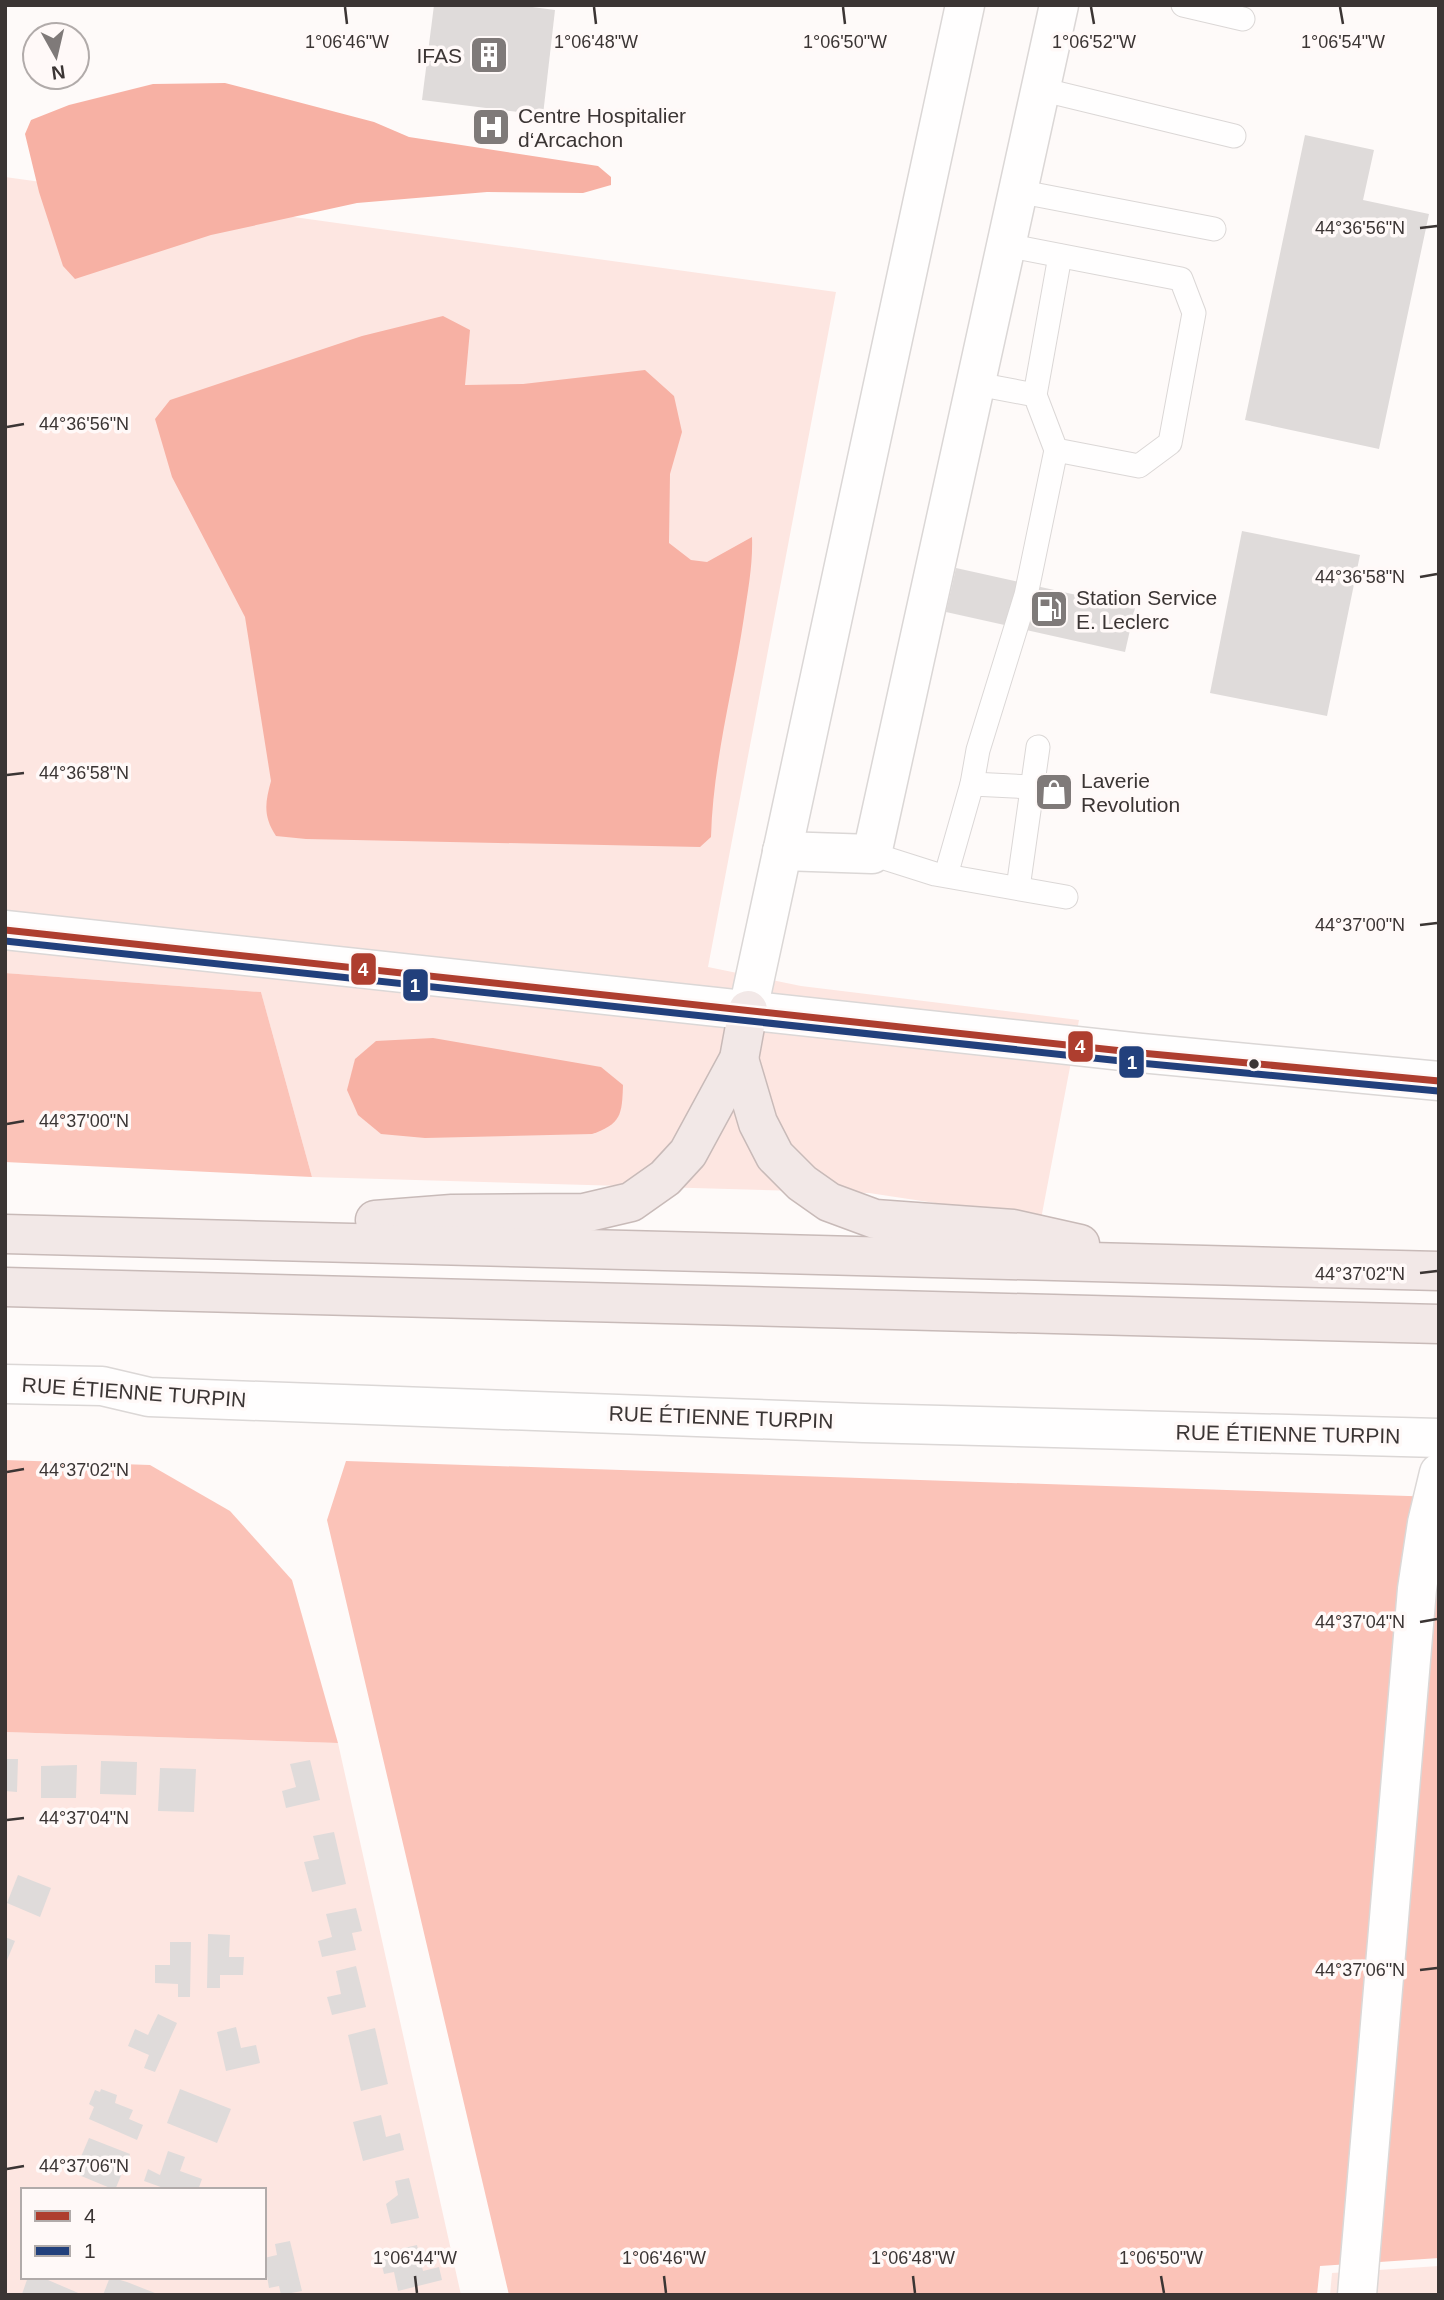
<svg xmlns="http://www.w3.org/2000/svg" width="1444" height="2300" font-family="Arial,sans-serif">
	<rect width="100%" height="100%" fill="#fefaf9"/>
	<g fill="#fde6e1" fill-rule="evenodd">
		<path d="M5,177L836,292L708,967L801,986L1079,1020L1041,1219L869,1193L312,1177L261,992L5,973Z"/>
		<path d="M5,1732L338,1743L461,2295H5ZM23,2190H264V2277H23Z"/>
		<path d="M1439,2266V2295H1330L1332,2273Z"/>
	</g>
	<g fill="#fbc3b8">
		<path d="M5,973L261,992L312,1177L5,1162Z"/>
		<path d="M5,1460L150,1465L230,1511L292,1580L338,1743L5,1732Z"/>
		<path d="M346,1461L1439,1497V2258L1320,2266L1317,2295H509L327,1520Z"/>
	</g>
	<g fill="#f7b1a4">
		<path d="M225,83L374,122L409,137L598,166L611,177V185L583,193L487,192L357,203L211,235L75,279L63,266L39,192L25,134L31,120L69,105L153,84Z"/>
		<path d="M443,316L470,330L465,385L523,384L645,370L674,396L682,432L670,474L669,543L691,560L707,562L752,537C753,564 748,590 744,617C733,691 713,762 711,837L700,847L306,839L276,836C263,816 265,803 271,781L245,617L172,477L155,419L170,400L362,336Z"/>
		<path d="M433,1038L601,1067L623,1085C622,1115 621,1124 592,1134L425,1138L381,1134L358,1115L347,1090L355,1059L376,1041Z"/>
	</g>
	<g fill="#dfdbda">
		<path d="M434,5H517L555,10L543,115L422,100Z"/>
		<path d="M1305,135L1374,150L1363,200L1429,214L1379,449L1245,420Z"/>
		<path d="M1242,531L1360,555L1327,716L1210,693Z"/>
		<path d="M956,568L1135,608L1125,652L946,612Z"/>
		<path d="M5,1759H18L17,1792L5,1791Z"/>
		<path d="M310,1760L320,1800L286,1808L282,1791L296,1787L290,1764Z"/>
		<path d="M101,1761L137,1762L136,1795L100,1794Z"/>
		<path d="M77,1765L76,1798H41V1766Z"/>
		<path d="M160,1768L196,1769L194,1812L158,1811Z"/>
		<path d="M334,1832L346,1884L312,1892L304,1862L319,1859L313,1836Z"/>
		<path d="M18,1875L51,1888L40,1917L7,1903Z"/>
		<path d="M356,1908L362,1931L352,1933L356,1950L322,1957L318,1941L332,1937L326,1914Z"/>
		<path d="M208,1934L230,1935L229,1957H244L243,1975H220V1988H207Z"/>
		<path d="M5,1937L15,1941L5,1965Z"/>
		<path d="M170,1942H191L190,1997H178V1984L155,1983V1965H170Z"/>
		<path d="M356,1966L366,2007L332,2015L327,1997L341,1994L336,1971Z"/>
		<path d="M158,2014L177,2023L155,2072L144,2068L149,2055L128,2046L135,2029L148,2035Z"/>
		<path d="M236,2027L241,2048L256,2045L260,2063L226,2071L217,2032Z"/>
		<path d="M375,2028L388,2084L361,2091L348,2035Z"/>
		<path d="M101,2089L117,2095L115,2103L133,2110L129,2119L143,2125L137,2140L89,2119L94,2107L89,2104L95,2090L100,2092Z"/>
		<path d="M180,2089L231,2109L217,2143L167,2123Z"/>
		<path d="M381,2115L386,2137L400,2133L404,2150L363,2161L353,2122Z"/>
		<path d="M89,2138L130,2154L115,2190L74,2173Z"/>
		<path d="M168,2151L185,2157L180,2171L202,2179L198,2190H169L144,2181L148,2169L160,2175Z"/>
		<path d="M409,2178L419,2218L391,2224L386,2204L398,2195L395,2181Z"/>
		<path d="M290,2241L302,2291L281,2295L279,2286L269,2288L264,2258L277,2255L275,2244Z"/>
		<path d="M417,2245L423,2271L439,2267L442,2280L398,2291L394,2272L384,2274L379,2254Z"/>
		<path d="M28,2277H41L83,2295H25L22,2294Z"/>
		<path d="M110,2277L127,2282L160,2295H103Z"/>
	</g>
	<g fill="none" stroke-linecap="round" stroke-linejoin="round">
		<defs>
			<g id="service">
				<path d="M1183,5L1243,19"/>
				<path d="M1040,89L1234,136"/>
				<path d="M1017,191L1214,229"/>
				<path d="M977,384L1035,395L1056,450L1139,466L1170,443L1194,313L1181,279L1006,245"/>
				<path d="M1035,395L1060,256"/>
				<path d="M972,784L1031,787"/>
				<path d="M872,854L935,874L1066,897"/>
				<path d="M946,875L972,784L978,750L1026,595L1056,450"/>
				<path d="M1018,888L1038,747"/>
			</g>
			<g id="minor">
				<path d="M782,851L872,854L1059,5"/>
				<path d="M5,930L1141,1053L1439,1081"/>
				<path d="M748,1010L965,5"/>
				<path d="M5,1384L102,1386L149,1397L864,1423L1439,1438"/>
				<path d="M1357,2295L1417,1589L1427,1523L1439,1473"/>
			</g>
			<g id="trunk">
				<path d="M739,1059L758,1123L775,1156L802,1183L829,1202L875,1219L1013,1229L1080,1244"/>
				<path d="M375,1220L452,1214L584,1213L631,1202L665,1178L688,1153L739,1059L748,1010"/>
				<path d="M5,1234L1439,1271"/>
				<path d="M5,1287L1439,1324"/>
			</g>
		</defs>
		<use href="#service" stroke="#dbd7d6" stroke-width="25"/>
		<use href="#minor" stroke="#dbd7d6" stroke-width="41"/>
		<use href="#trunk" stroke="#c8bab8" stroke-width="41"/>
		<use href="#service" stroke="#fffefe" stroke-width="23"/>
		<use href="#minor" stroke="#fffefe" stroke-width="38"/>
		<use href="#trunk" stroke="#f2e8e7" stroke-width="38"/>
		<defs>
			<path id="bus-1" d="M5,930L1141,1053L1439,1081"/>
			<path id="bus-2" d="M5,941L1140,1063L1438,1091"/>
		</defs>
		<use href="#bus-1" stroke="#fff9f8" stroke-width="12"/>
		<use href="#bus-2" stroke="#fff9f8" stroke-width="12"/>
		<use href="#bus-1" stroke="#ae3e2f" stroke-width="7"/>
		<use href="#bus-2" stroke="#22407c" stroke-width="7"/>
	</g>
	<path fill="none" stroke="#3b3534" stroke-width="2.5" d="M345,7L347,24M594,7L596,24M843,7L845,24M1091,7L1094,24M1340,7L1343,24M1420,228L1437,226M7,427L24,424M1420,577L1437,574M7,775L24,773M1420,925L1437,923M7,1124L24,1121M1420,1273L1437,1271M7,1472L24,1469M1420,1622L1437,1619M7,1820L24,1818M1420,1970L1437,1968M7,2169L24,2166M415,2276L417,2293M664,2276L666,2293M913,2276L915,2293M1161,2276L1164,2293"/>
	<defs>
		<symbol id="building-square" viewBox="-11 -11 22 22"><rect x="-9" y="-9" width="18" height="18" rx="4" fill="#7f7a79" stroke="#fff9f8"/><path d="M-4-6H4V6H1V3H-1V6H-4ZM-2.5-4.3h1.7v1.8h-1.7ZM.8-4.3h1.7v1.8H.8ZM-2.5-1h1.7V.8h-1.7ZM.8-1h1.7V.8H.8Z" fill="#fff"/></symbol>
		<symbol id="hospital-square" viewBox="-11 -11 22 22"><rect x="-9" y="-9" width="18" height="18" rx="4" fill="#7f7a79" stroke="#fff9f8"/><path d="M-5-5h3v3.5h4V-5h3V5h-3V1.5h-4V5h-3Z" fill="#fff"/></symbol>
		<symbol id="fuel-square" viewBox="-11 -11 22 22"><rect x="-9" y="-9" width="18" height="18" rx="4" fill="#7f7a79" stroke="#fff9f8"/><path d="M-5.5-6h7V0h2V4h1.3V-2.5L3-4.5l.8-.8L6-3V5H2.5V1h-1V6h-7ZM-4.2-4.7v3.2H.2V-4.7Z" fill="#fff"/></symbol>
		<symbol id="shop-square" viewBox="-11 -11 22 22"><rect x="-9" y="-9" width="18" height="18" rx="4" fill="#7f7a79" stroke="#fff9f8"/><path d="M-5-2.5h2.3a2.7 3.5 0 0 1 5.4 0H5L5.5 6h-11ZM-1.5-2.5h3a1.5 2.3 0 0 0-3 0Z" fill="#fff"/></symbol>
	</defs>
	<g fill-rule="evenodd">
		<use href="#building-square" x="467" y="33" width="44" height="44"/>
		<use href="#hospital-square" x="469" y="105" width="44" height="44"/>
		<use href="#fuel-square" x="1027" y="587" width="44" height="44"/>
		<use href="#shop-square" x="1032" y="770" width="44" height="44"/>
	</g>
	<circle fill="#3b3534" stroke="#fff9f8" stroke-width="2.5" cx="1254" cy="1064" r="6"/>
	<g text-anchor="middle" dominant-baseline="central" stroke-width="7" stroke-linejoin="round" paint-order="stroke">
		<g font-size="21" fill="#3b3534" stroke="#fff9f8" text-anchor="start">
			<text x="462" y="55" text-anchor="end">IFAS</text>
			<text x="518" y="115">Centre Hospitalier<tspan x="518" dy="24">d‘Arcachon</tspan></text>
			<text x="1076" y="597">Station Service<tspan x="1076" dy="24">E. Leclerc</tspan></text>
			<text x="1081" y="780">Laverie<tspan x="1081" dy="24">Revolution</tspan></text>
		</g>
		<g font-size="21" fill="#3b3534" stroke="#fff9f8">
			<text transform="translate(134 1392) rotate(4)">RUE ÉTIENNE TURPIN</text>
			<text transform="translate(721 1417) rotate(2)">RUE ÉTIENNE TURPIN</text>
			<text transform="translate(1288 1434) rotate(1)">RUE ÉTIENNE TURPIN</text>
		</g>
	</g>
	<g font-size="18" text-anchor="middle" fill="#3b3534" stroke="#fff9f8" stroke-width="7" stroke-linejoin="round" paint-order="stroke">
		<text x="347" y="48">1°06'46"W</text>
		<text x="596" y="48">1°06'48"W</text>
		<text x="845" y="48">1°06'50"W</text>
		<text x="1094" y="48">1°06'52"W</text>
		<text x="1343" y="48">1°06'54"W</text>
		<text x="1360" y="234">44°36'56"N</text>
		<text x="84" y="430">44°36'56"N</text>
		<text x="1360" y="583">44°36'58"N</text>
		<text x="84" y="779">44°36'58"N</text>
		<text x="1360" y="931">44°37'00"N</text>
		<text x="84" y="1127">44°37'00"N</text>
		<text x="1360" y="1280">44°37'02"N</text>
		<text x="84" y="1476">44°37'02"N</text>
		<text x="1360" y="1628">44°37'04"N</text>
		<text x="84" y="1824">44°37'04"N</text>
		<text x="1360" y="1976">44°37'06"N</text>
		<text x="84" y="2172">44°37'06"N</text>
		<text x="415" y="2264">1°06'44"W</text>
		<text x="664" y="2264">1°06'46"W</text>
		<text x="913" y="2264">1°06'48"W</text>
		<text x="1161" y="2264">1°06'50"W</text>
	</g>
	<g stroke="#fff9f8" stroke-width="2.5">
		<rect x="350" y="952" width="27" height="34" rx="7" fill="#ae3e2f"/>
		<rect x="402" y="968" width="27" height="34" rx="7" fill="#22407c"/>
		<rect x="1067" y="1030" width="27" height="33" rx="7" fill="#ae3e2f"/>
		<rect x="1118" y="1045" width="27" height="34" rx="7" fill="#22407c"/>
	</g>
	<g font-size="19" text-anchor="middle" font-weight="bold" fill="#fff">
		<text x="363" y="976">4</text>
		<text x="415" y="992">1</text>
		<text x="1080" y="1053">4</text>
		<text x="1132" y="1069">1</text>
	</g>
	<rect width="1444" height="2300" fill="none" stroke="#3b3534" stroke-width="14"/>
	<rect x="21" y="2188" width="245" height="91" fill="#fff9f8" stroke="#b1abaa" stroke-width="2"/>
	<rect x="35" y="2211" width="35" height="10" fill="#ae3e2f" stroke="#b1abaa" stroke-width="2"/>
	<text x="84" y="2223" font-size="21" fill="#3b3534">4</text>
	<rect x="35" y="2246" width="35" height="10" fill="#22407c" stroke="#b1abaa" stroke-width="2"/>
	<text x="84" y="2258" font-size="21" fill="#3b3534">1</text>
	<g transform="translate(56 56) rotate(172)"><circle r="33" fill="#fff9f8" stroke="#b1abaa" stroke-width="2"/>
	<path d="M0-5L12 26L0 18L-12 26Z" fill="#7f7a79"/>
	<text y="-10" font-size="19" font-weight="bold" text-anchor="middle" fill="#3b3534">N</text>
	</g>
</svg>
